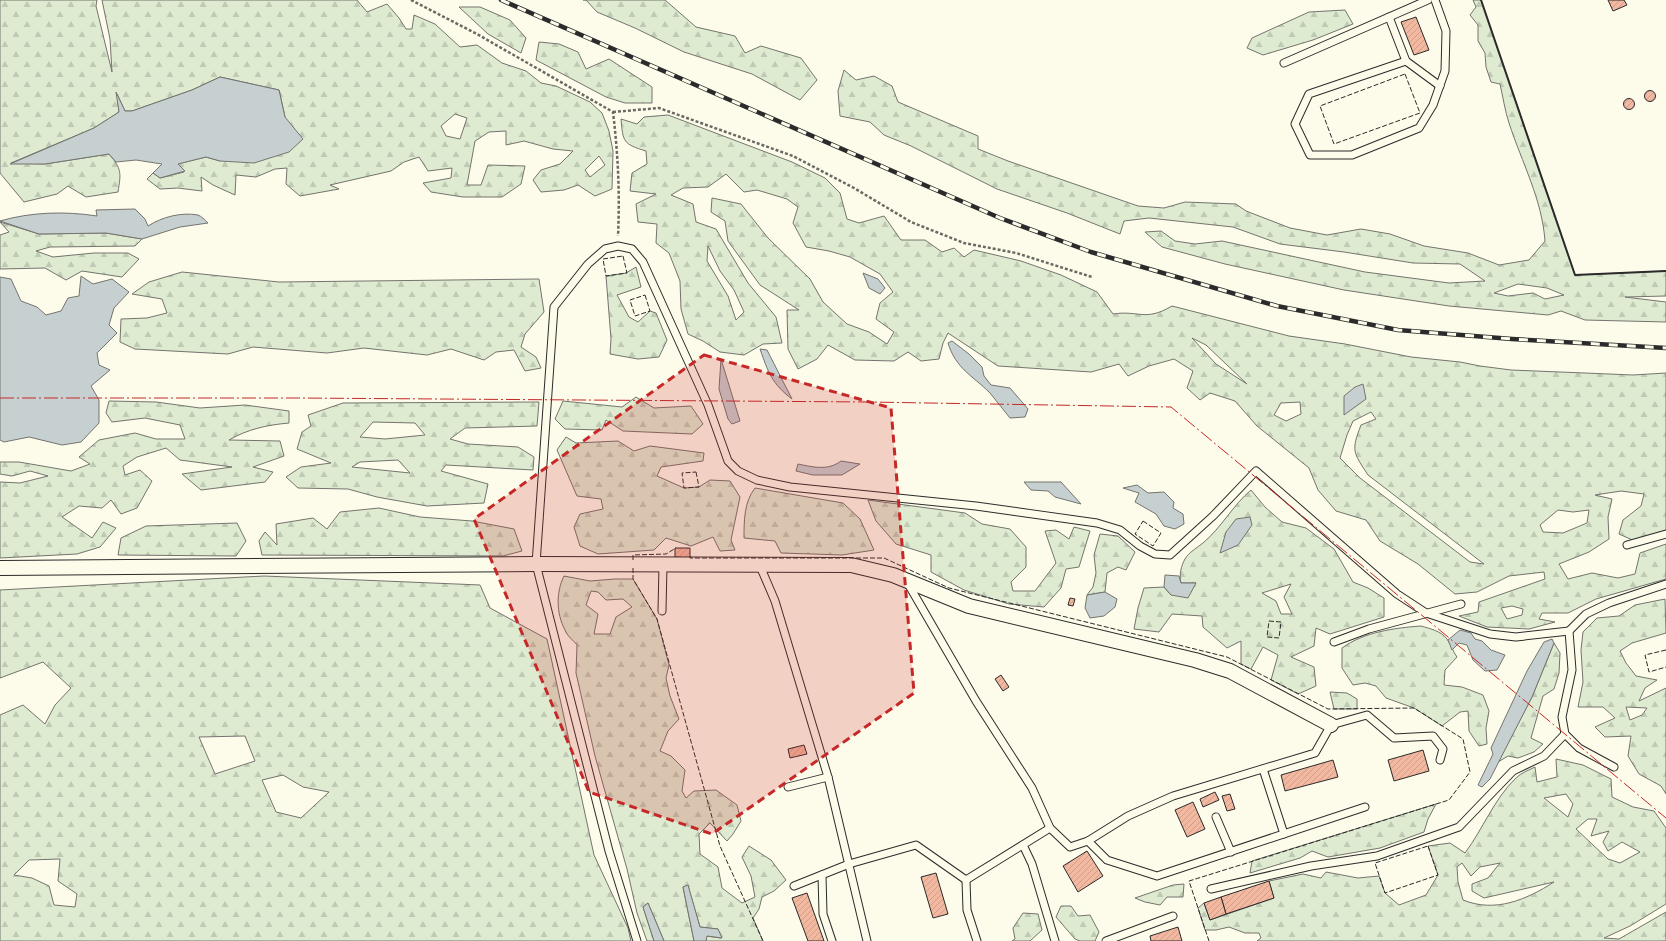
<svg xmlns="http://www.w3.org/2000/svg" width="1666" height="941" font-family="Barlow,sans-serif">
	<defs>
		<pattern id="forest-firs" width="22" height="20" patternUnits="userSpaceOnUse"><rect width="22" height="20" fill="#deebd1"/><path d="M5 1l3.5 6h-7zM16 11l3.5 6h-7z" fill="#bfcab4"/></pattern>
		<pattern id="building-hatch" width="6" height="6" patternUnits="userSpaceOnUse"><rect width="6" height="6" fill="#f2b8a0"/><path d="M-1 1l2-2M0 6l6-6M5 7l2-2" fill="none" stroke="#d09e8a"/></pattern>
	</defs>
	<rect width="100%" height="100%" fill="#fdfbea"/>
	<g fill="url(#forest-firs)" stroke="#74746e" fill-rule="evenodd">
		<path d="M0,0H97L96,6L112,72L110,39L102,0H357L367,12L387,4L399,18L406,29H412L414,15L435,24L460,47L477,45L502,63L526,71L541,83L556,86L590,102L602,113L609,131L613,151L612,189L595,196L578,185L564,190L541,192L533,180L541,170L560,164L573,151L553,149L524,141L506,145V131L489,132L475,141L467,185H481L488,165L525,166L521,184L502,197H463L431,192L423,183L451,178L452,168L428,171L419,157L404,162L391,171L330,185L339,189L300,196L286,184L287,168L275,169L256,177L236,175L235,195L213,185L201,177L202,191L178,188L160,189L147,179L153,173L160,178L184,172L177,164L206,157L220,161L285,117L279,90L220,77L192,90L132,111H125L117,94L119,112L94,128L11,163L45,164L109,154C122,169 121,173 118,192L86,197L68,186L57,194L24,202L0,173ZM455,114L467,118L460,139L446,136L441,126ZM599,156L605,165L590,177L585,170Z"/>
		<path d="M583,0H665L696,27L735,36L745,53L761,46L801,58L817,80L800,100L752,74L684,52L635,28L597,12L586,0Z"/>
		<path d="M1473,0H1481L1575,275L1666,271V296L1625,297L1666,302V322L1585,320L1561,311L1548,315L1449,306L1344,290L1225,264L1162,247L1145,232L1161,231L1175,241L1195,244L1222,241L1365,272L1449,283L1485,281L1460,264L1413,263L1344,252L1280,244L1233,227L1149,218L1124,221L1120,234L1067,213L997,189L911,146L884,135L870,122L840,116L838,91L844,70L856,80L874,76L892,86L898,102L978,136V149L1008,161L1138,206L1164,208L1185,202L1236,204L1246,211L1290,228L1327,235L1361,229L1390,234L1424,246L1468,253L1499,265L1529,260L1545,241C1542,199 1522,163 1509,123C1505,111 1503,97 1500,84L1491,82L1486,67L1485,53L1478,41V25L1470,15L1476,7ZM1518,284L1547,288L1564,295L1545,299L1533,293L1508,296L1494,293Z"/>
		<path d="M459,7H480L510,20L526,38L521,53L488,34Z"/>
		<path d="M1345,10L1353,24L1313,40L1263,55L1247,48L1252,38L1309,12Z"/>
		<path d="M539,42L559,44L578,52L586,69L609,59L652,87V103H625L606,97L536,60Z"/>
		<path d="M668,115L792,162L825,178L840,193L847,219L859,223L884,216L901,240H925L942,252L954,248L964,257L974,250L1021,261L1061,275L1097,292L1113,314C1139,310 1145,322 1172,306L1289,336L1345,344L1411,357L1460,362L1480,366L1511,370L1633,375L1666,373V530L1637,542L1619,534L1623,520L1641,506L1644,494L1621,491L1595,495L1612,499L1608,517L1609,539L1589,552L1559,564L1568,579L1592,573L1618,578L1635,574L1640,553L1666,544V579L1596,599L1568,613H1542L1539,619L1555,622L1529,629L1487,627L1459,616L1478,612L1479,602L1545,579L1544,572L1509,576L1477,592L1455,594L1418,564L1380,541L1366,520L1336,511L1318,490L1309,468L1257,426L1235,401L1210,393L1200,400L1187,388L1193,371L1174,359L1149,366L1128,376L1119,364L1091,372L998,366L948,333L943,343L939,359L921,361L908,352L894,361L855,360L828,345L817,359L798,369L788,349L787,310H799L760,285L728,241L725,221L711,212L712,198L741,204L768,238L810,279L823,302L847,324L869,332L887,344L894,332L876,319L880,303L893,292L880,274L850,257L829,251L806,247L793,223L798,207L787,199L757,190L744,192L726,174L708,187L683,188L671,195L693,204L696,222L716,229L748,283L776,317L782,343L763,344L744,355L720,352L703,341L688,334L681,309L680,281L669,253L656,243L657,224L638,222L636,204L656,194L630,191L632,173L647,164L646,151C623,144 623,142 621,119L637,124L644,117ZM708,246L720,271L734,290L744,312L736,320L728,296L707,261ZM1192,338L1206,345L1247,384L1216,364ZM1300,402L1301,414L1286,421L1274,415L1281,403ZM1371,412L1376,419L1361,425C1351,451 1353,452 1368,475L1484,564L1470,562L1360,478L1340,458L1347,435L1353,421ZM1558,510L1573,512L1589,510L1587,523L1563,533L1543,532L1540,525ZM1512,606L1523,609L1522,615L1507,619L1501,608Z"/>
		<path d="M0,222L39,234L106,233L142,239L135,246L50,247L36,251L53,257L94,253H128L139,259L122,277L82,271L66,280L45,268L0,269V235L9,232Z"/>
		<path d="M636,267L641,287L617,295L629,317L638,322L650,311L656,313L667,340L659,357L638,359L610,354L611,339L606,276L626,273Z"/>
		<path d="M182,272L279,282L539,279L544,312L525,334L521,347L536,357L541,368L525,371L514,350L496,352L484,360L451,349L427,355L364,348L327,353L253,347L228,354L135,349L120,342L121,319L147,318L167,313L162,299L132,294L149,282Z"/>
		<path d="M636,397L654,408L691,406L703,424L692,434L623,431L606,420L602,430L565,429L555,419L563,401L622,407Z"/>
		<path d="M109,401L156,402L200,408L245,405L289,411V423C267,425 248,429 229,440L280,441L284,456L253,467L273,472L265,482L201,490L182,474L232,467L180,460L166,448L137,457L123,466L125,475L140,470L152,481L137,508L121,514L111,500L102,508L79,506L62,517L92,538L103,522L116,528L100,547L77,554L0,558V482L20,483L48,476L30,471L12,476L0,474V462H19L71,471L90,464L79,457L99,440L135,433L156,439H185L180,425L145,418L112,422L106,413Z"/>
		<path d="M539,402L537,426L465,428L450,439L468,444L518,447L534,457L533,470L446,465L441,471L488,484L484,503L427,506L377,497L348,489L298,488L286,477L301,467L331,463L297,449L302,432L311,426L308,415L343,403ZM373,422L415,423L425,435L385,439L360,437ZM398,460L410,473L352,467L360,462Z"/>
		<path d="M566,437L576,443L618,441L634,451L650,446L704,453L703,461L661,467L657,476L684,488L699,487L710,480L730,481L740,497L731,540L735,550L720,551L713,537L691,546L666,538L654,550L598,554L580,546L574,527L580,514L603,509L601,499L577,496L557,450Z"/>
		<path d="M755,488L843,503L860,519L874,550L842,555L781,553L775,541L744,538C744,521 744,502 755,488Z"/>
		<path d="M1251,490L1265,507L1282,522L1306,528L1334,549L1353,582L1368,588L1384,598V617L1330,634L1316,628L1314,646L1291,657L1314,667L1316,686L1298,694L1271,680L1278,655L1263,647L1251,669L1241,664V641L1227,648L1203,627L1202,616L1172,614L1159,632L1134,629L1138,608L1144,588L1164,587L1171,595L1196,583H1181C1179,575 1181,566 1185,559C1188,553 1198,547 1203,543C1222,527 1233,505 1251,490ZM1291,584L1284,597L1292,614H1281L1276,601L1262,593Z"/>
		<path d="M868,500L965,513L982,524L1010,529L1026,547V567L1011,582L1013,591H1035L1056,563L1045,531L1056,530L1069,539L1074,527L1090,531L1079,567L1066,569L1061,588L1044,607L1009,604L964,590L931,572V555L896,544L876,521Z"/>
		<path d="M379,508L420,517L472,521L514,529L522,551L503,556L262,555L259,541L265,532L277,545L276,524L313,518L327,529L340,512Z"/>
		<path d="M237,523L246,541L236,556L118,555L121,538L146,526Z"/>
		<path d="M1100,534L1118,536L1135,552L1126,570L1118,567L1107,573L1105,592L1087,595L1093,587L1096,573L1094,555Z"/>
		<path d="M264,576L480,585L490,608L547,639L594,855L628,928L631,941H0V715L23,705L45,724L55,705L71,688L43,662L0,678V590ZM245,736L255,761L215,774L199,737ZM283,775L303,787L329,792L301,818L276,812L262,780ZM60,859L58,881L77,894L75,907L54,905L49,886L32,878L14,875L29,860Z"/>
		<path d="M564,576L590,581L615,579H633L657,619L669,665L666,678L670,696L679,719L668,731L660,751L671,756L685,770L682,791L686,798L694,791L716,790L737,805L741,821L733,834L727,841L710,823L699,834L700,854L718,867L722,888L742,903L755,897L751,876L742,857L749,846L771,860L786,880L774,891L762,897L759,909L753,918L763,941H706V936L721,938L718,929L700,927L688,886L683,887L694,941H664L648,903L643,907L654,941H647L637,913L627,869L595,756L576,673L577,645C573,640 567,636 565,630C556,613 556,592 564,576ZM591,591L598,592L606,600L623,599L632,607L616,617L610,634H594L598,614L586,605Z"/>
		<path d="M1665,599L1666,633L1632,643L1620,651L1626,663L1636,676L1657,680L1645,688L1639,701L1666,688V794L1661,786L1639,774L1628,756L1631,736L1605,737L1595,727L1615,718L1603,707H1578L1583,682L1581,650L1583,632L1597,618L1619,616L1635,605ZM1626,707L1647,708L1642,715L1630,720Z"/>
		<path d="M1421,626C1431,629 1441,631 1447,639C1451,644 1453,652 1457,657L1445,670L1444,685L1462,687L1483,695L1489,711L1486,728L1487,744L1479,746L1469,731L1468,711L1460,712L1442,726L1414,708L1386,698L1376,686L1365,683L1353,685L1342,668V648C1364,632 1394,628 1421,626Z"/>
		<path d="M1554,643L1560,653L1559,673L1554,689L1543,696L1531,738L1543,744L1534,752L1518,758L1508,756L1498,762L1532,697Z"/>
		<path d="M1330,692L1347,693L1357,699V709H1334Z"/>
		<path d="M1556,759L1583,765L1611,779L1612,797L1633,807L1654,811L1666,828V904L1630,926L1604,938L1619,939L1666,912V941H1257L1261,938L1259,933H1245L1229,927L1216,930H1205L1198,908L1204,903L1210,920L1274,898L1269,881L1303,874L1321,878L1326,872L1358,878L1379,876L1385,893L1399,905L1426,895L1438,875L1428,846L1450,843L1465,853C1483,829 1494,799 1516,778C1521,773 1529,770 1535,767L1537,782L1557,777ZM1566,794L1573,804L1568,817L1544,798ZM1588,819H1597L1591,836L1609,831L1603,842L1608,851L1622,842L1640,852L1620,863L1608,859L1576,829ZM1462,863L1471,876L1480,867L1500,863L1488,878L1472,884V891L1484,898L1554,882C1526,900 1495,913 1463,900L1458,882L1457,867Z"/>
		<path d="M1436,804L1428,819L1424,832L1380,848L1328,857L1312,851L1300,858L1250,873L1252,861Z"/>
		<path d="M1184,884L1183,897H1167L1160,905L1145,902L1135,898L1173,885Z"/>
		<path d="M1061,906H1071L1078,916L1090,915L1099,932L1095,941H1080L1075,939L1056,917Z"/>
		<path d="M1023,913L1038,914L1042,930L1030,941H1012L1015,939L1013,928Z"/>
	</g>
	<g fill="#c7d0d0" stroke="#74746e">
		<path d="M220,77L279,90L285,117L303,139L289,152L254,163L220,161L206,157L178,164L185,171L160,178L153,173L162,164L136,160L116,162L109,154L45,164H10L94,128L119,112L116,92L125,111H132L192,90Z"/>
		<path d="M135,209L145,219L148,226C162,217 181,212 198,215C201,216 205,220 208,223L180,227L142,239L106,233L39,234L0,221C31,212 65,211 97,216L96,210Z"/>
		<path d="M863,273L878,279L885,288L880,294L869,288Z"/>
		<path d="M81,276L93,284L112,279L129,292L114,308L109,325L117,333L97,353L99,365L110,370L91,386L99,400V423L81,442L62,445L29,437L4,442L0,440V277L11,279L21,301L37,307L46,315L61,311L68,298L79,296Z"/>
		<path d="M952,341L969,354L982,367L984,376L991,385L1010,388L1028,409L1025,417L1010,418C1003,410 997,401 990,393C972,375 956,369 948,343Z"/>
		<path d="M760,349L767,350L792,399C772,384 768,372 760,349Z"/>
		<path d="M721,359L740,421L732,424L728,419L719,389Z"/>
		<path d="M1363,384L1366,399L1344,415V396L1355,387Z"/>
		<path d="M841,461L860,464L842,475H813L796,471L798,464C813,467 828,471 841,461Z"/>
		<path d="M1024,482H1061L1081,504L1055,497L1048,491L1031,490Z"/>
		<path d="M1137,485L1148,493L1164,492L1174,502L1173,508L1183,514L1184,524L1175,529L1164,526L1156,514L1135,502L1139,493L1123,488Z"/>
		<path d="M1250,517L1252,525L1238,545L1220,553L1226,532L1236,519Z"/>
		<path d="M1165,575L1179,576L1181,583H1196L1188,598L1171,595L1164,587Z"/>
		<path d="M1105,592L1117,599L1115,607L1104,616L1090,618L1085,608L1087,595Z"/>
		<path d="M1460,630L1471,633L1475,639L1482,641L1491,650L1505,655L1497,670L1485,671L1473,660L1467,645L1459,643L1452,650L1448,640Z"/>
		<path d="M1552,639L1554,643L1532,697L1490,779L1482,787L1478,785L1493,754L1491,748L1527,671L1544,642Z"/>
		<path d="M688,885L700,927L718,929L722,938L707,936L706,941H694L683,887Z"/>
		<path d="M648,903L664,941H654L643,907Z"/>
	</g>
	<g fill="url(#building-hatch)" stroke="#2b2b2b">
		<path d="M1608,0H1624L1627,5L1613,11Z"/>
		<path d="M1416,17L1429,50L1414,55L1401,22Z"/>
		<circle cx="1650" cy="96" r="5.5"/>
		<circle cx="1629" cy="104" r="5.5"/>
		<path d="M675,548H690V558L675,557Z"/>
		<path d="M1070,598L1075,599L1073,606L1068,605Z"/>
		<path d="M1001,675L1009,687L1003,691L995,679Z"/>
		<path d="M804,745L807,754L790,758L788,749Z"/>
		<path d="M1423,750L1429,771L1394,781L1388,760Z"/>
		<path d="M1333,760L1338,777L1285,791L1281,775Z"/>
		<path d="M1215,792L1219,800L1203,807L1200,799Z"/>
		<path d="M1230,794L1235,809L1227,811L1222,796Z"/>
		<path d="M1193,802L1205,829L1187,837L1175,810Z"/>
		<path d="M1087,851L1103,876L1078,892L1063,866Z"/>
		<path d="M936,873L948,914L933,918L921,877Z"/>
		<path d="M1269,881L1274,898L1226,914L1221,897Z"/>
		<path d="M807,893L824,941H808L792,898Z"/>
		<path d="M1221,897L1226,914L1210,920L1204,903Z"/>
		<path d="M1178,927L1182,941H1151L1150,936Z"/>
	</g>
	<g fill="none" stroke-linecap="round" stroke-linejoin="round">
		<defs>
			<g id="lane">
				<path d="M1389,17L1406,61L1440,86"/>
				<path d="M1406,61L1309,94L1295,124L1310,155H1352L1419,128L1433,105L1445,71L1446,31L1435,0"/>
				<path d="M1284,63L1428,0"/>
				<path d="M1627,545L1666,534"/>
				<path d="M760,566L775,601L828,777L867,941"/>
				<path d="M907,582L976,701L1032,788L1050,828L1070,847L1088,841L1128,816L1173,796L1315,753L1331,725L1367,715L1394,738L1433,736L1443,749L1440,760"/>
				<path d="M662,611L663,565"/>
				<path d="M1334,642L1369,629L1461,604"/>
				<path d="M1614,767L1579,748L1565,734L1562,717L1572,670L1569,631L1586,614L1609,603L1666,584"/>
				<path d="M1263,769L1284,834"/>
				<path d="M788,787L828,777"/>
				<path d="M1216,817L1231,852"/>
				<path d="M1088,841L1107,860L1157,876L1365,807"/>
				<path d="M1023,845L1032,864L1055,941"/>
				<path d="M822,875L823,914L832,941"/>
				<path d="M966,880L967,910L977,941"/>
				<path d="M794,886L849,864L916,845L966,880L1050,828"/>
				<path d="M1211,889L1311,866L1377,856L1459,827L1513,771L1544,756L1565,734"/>
				<path d="M637,941L609,851L536,564L554,307L588,264L605,249L618,246L632,249L643,262L708,405L728,461L738,471L757,480L790,487L976,506L1097,523L1120,530L1140,546L1155,554L1170,555L1213,516L1256,471L1397,594L1426,613L1490,634L1516,637L1569,631"/>
				<path d="M1106,941L1173,916"/>
			</g>
			<path id="street" d="M0,568L536,564L851,565L893,575L969,606L1195,660L1230,671L1331,725"/>
		</defs>
		<use href="#lane" stroke="#2b2b2b" stroke-width="9"/>
		<use href="#street" stroke="#2b2b2b" stroke-width="16"/>
		<g stroke="#6a6964" stroke-width="2.5" stroke-dasharray="3 2" stroke-linecap="butt">
			<path d="M411,0L477,34L613,112C618,154 620,194 618,236"/>
			<path d="M613,112L659,108L793,156L854,188L911,222L964,243L1016,253L1092,277"/>
		</g>
		<use href="#lane" stroke="#fdfbea" stroke-width="7"/>
		<use href="#street" stroke="#fdfbea" stroke-width="14"/>
		<defs>
			<path id="rail" d="M501,0L1000,218L1091,252L1277,306L1398,330L1512,339L1666,348"/>
		</defs>
		<use href="#rail" stroke="#2b2b2b" stroke-width="4.5"/>
		<use href="#rail" stroke="#fdfbea" stroke-width="3" stroke-dasharray="9" stroke-linecap="butt"/>
		<g stroke="#2b2b2b" stroke-width="1" stroke-dasharray="5 2" stroke-linecap="butt">
			<path d="M1405,74L1420,113L1334,144L1320,106Z"/>
			<path d="M623,256L627,273L606,276L603,259Z"/>
			<path d="M645,295L650,311L635,316L630,300Z"/>
			<path d="M696,472L699,487L684,488L682,473Z"/>
			<path d="M1143,521L1161,533L1153,546L1135,534Z"/>
			<path d="M690,556V558H884L949,588L1227,657L1328,709L1414,708L1463,739L1470,772L1449,800L1189,881L1209,941"/>
			<path d="M633,560V555L666,554L676,548"/>
			<path d="M633,568V579L657,619L720,846L763,941"/>
			<path d="M1269,621L1281,622L1279,638L1267,637Z"/>
			<path d="M1666,650L1645,655L1649,672L1666,667"/>
			<path d="M1428,846L1438,875L1385,893L1375,863Z"/>
		</g>
		<path stroke="#2b2b2b" stroke-width="2" d="M1481,0L1575,275L1666,271"/>
		<path stroke="#c62828" stroke-width="1" stroke-dasharray="14 3 2 3" stroke-linecap="butt" d="M0,398H297L868,402L1171,407L1666,818"/>
	</g>
	<path fill="#c62828" fill-opacity="0.2" stroke="#c62828" stroke-width="3" stroke-dasharray="8 5" stroke-linejoin="round" d="M704,355L891,408L914,693L712,834L589,792L474,519Z"/>
</svg>
